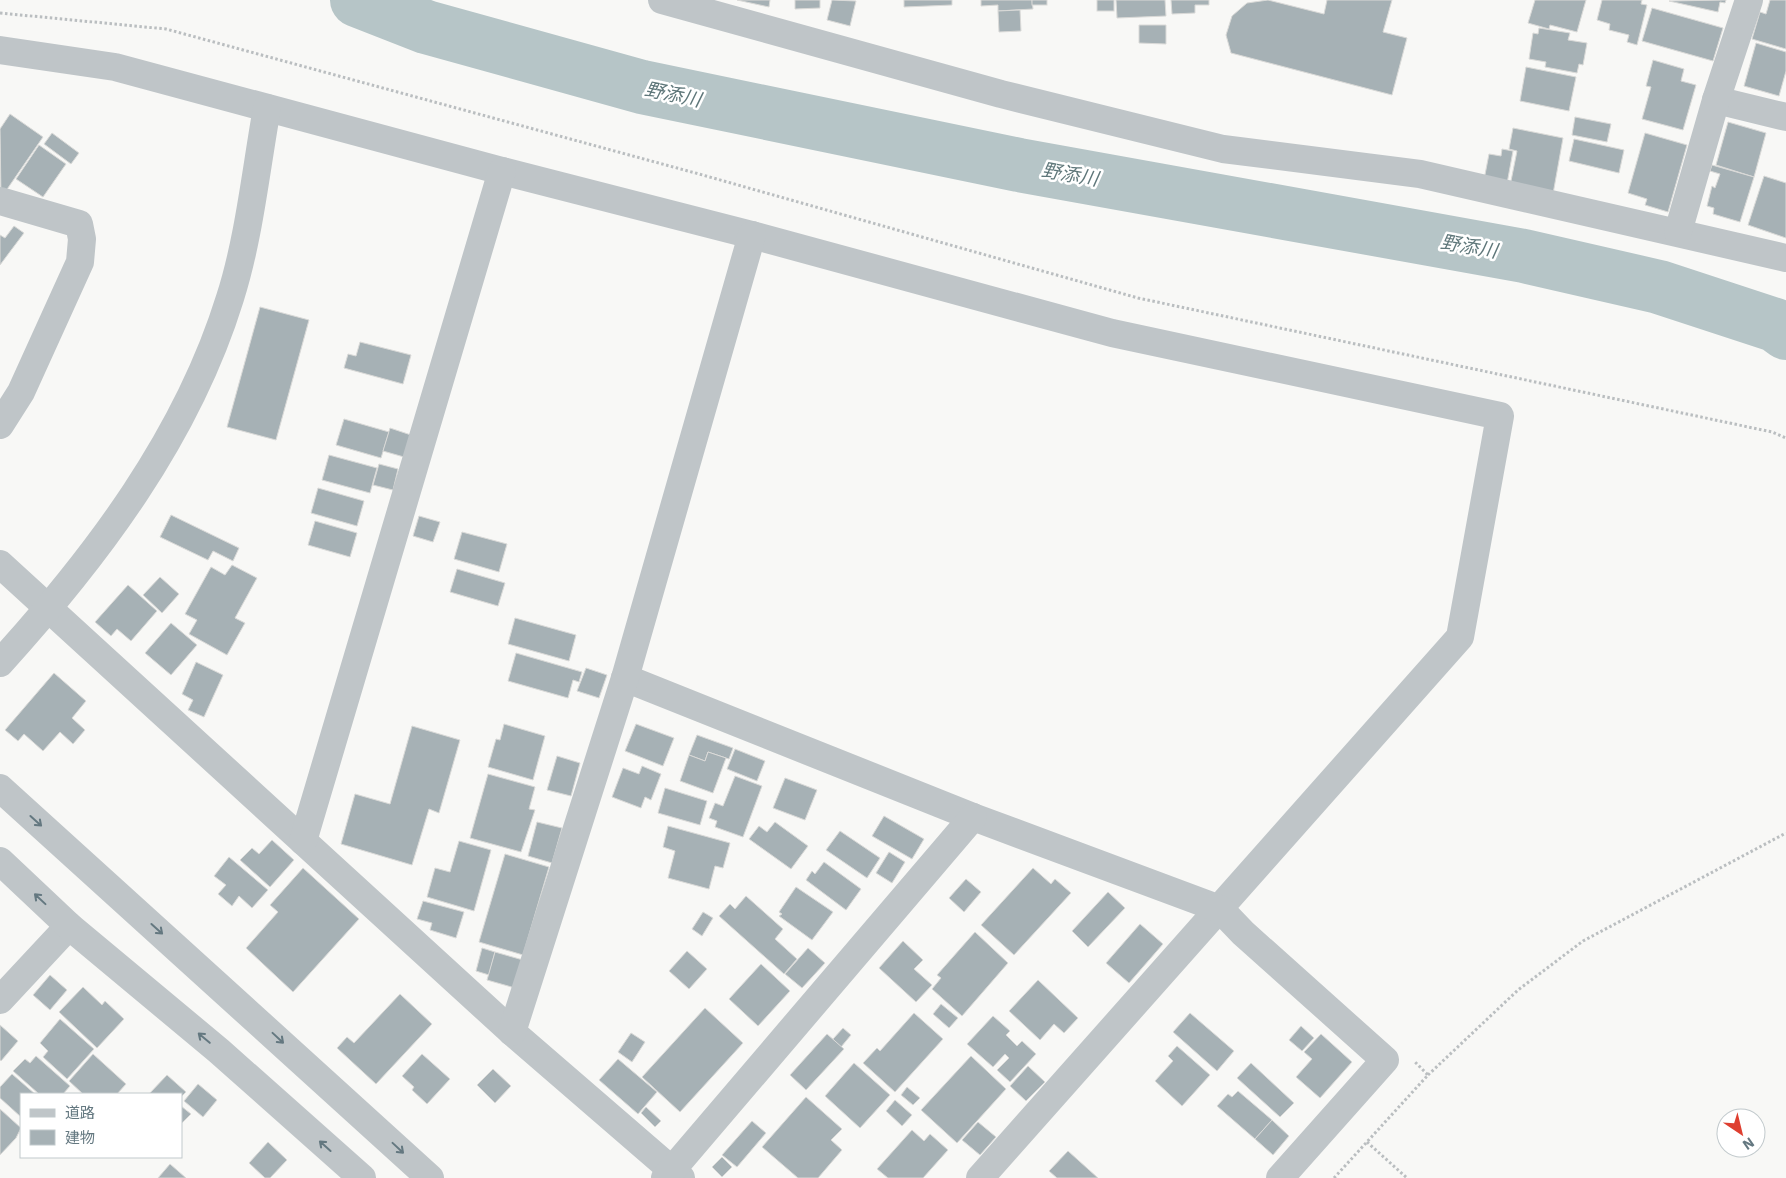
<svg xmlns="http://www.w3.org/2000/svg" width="1786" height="1178" font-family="'IBM Plex Sans','Noto Sans JP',sans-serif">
	<rect width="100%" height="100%" fill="#f8f8f6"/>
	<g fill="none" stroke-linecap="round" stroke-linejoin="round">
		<path stroke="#b6c5c7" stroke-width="54" d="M357,0L426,27L642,87L1019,165L1524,256L1659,287L1775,325L1786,333"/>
	</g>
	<g fill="#a6b1b5" stroke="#dadad8">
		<path d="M737,0H770L769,7Z"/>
		<path d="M795,0H820V8L795,9Z"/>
		<path d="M832,0L856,1L850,26L827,20Z"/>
		<path d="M904,0H952V5L904,7Z"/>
		<path d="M981,0H1032L1033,9L998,11V5L981,6Z"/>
		<rect x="1032" y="0" width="15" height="5"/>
		<rect x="1097" y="0" width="17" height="11"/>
		<path d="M1116,0H1165L1166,16L1117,18Z"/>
		<path d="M1171,0H1209V5H1195V13L1172,14Z"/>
		<path d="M1268,0L1324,14L1327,0H1392L1383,32L1407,38L1392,95L1231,53L1226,35L1232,16L1247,3Z"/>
		<path d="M1535,0H1586L1577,32L1550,25L1549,29L1528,23Z"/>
		<path d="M1602,0H1642L1641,4L1647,5L1637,45L1627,42L1629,35L1609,30L1610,24L1597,20Z"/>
		<path d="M1726,0L1725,3L1720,2L1718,12L1669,1Z"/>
		<path d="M1770,0H1786V49L1752,39L1760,12L1766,14Z"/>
		<path d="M1652,8L1723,28L1713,61L1642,41Z"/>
		<path d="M1020,10L1021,31L999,32L998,11Z"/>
		<path d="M1139,25H1166V44L1139,43Z"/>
		<path d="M1539,28L1570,33L1568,40L1587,43L1583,65L1579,64L1577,73L1545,67L1546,62L1529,59L1533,33L1538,34Z"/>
		<path d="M1756,43L1786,52V71L1779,96L1744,86Z"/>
		<path d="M1653,60L1684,69L1681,81L1696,85L1683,130L1642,119L1651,87L1646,86Z"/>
		<path d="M1526,67L1576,77L1569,111L1520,101Z"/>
		<path d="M10,114L43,137L1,198L0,129Z"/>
		<path d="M1575,117L1611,124L1607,142L1572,135Z"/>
		<path d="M1728,122L1766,133L1754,177L1716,165Z"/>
		<path d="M1513,128L1563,138L1553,194L1510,186L1517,151L1509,149Z"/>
		<path d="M52,133L79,153L71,164L44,144Z"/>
		<path d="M1645,133L1687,145L1668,212L1645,205L1647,199L1628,193Z"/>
		<path d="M1574,139L1624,150L1619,173L1569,161Z"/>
		<path d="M39,145L66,164L43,197L16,179Z"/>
		<path d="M1502,149L1513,151L1506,189L1483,185L1489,154L1501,156Z"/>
		<path d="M1712,165L1754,177L1740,222L1713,214L1714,208L1707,206L1712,186L1715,188L1720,174L1710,171Z"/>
		<path d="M1764,176L1786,183V238L1748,225Z"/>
		<path d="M14,226L24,233L0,265V235L5,238Z"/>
		<path d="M260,307L309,320L276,440L227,427Z"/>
		<path d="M360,342L411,355L403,384L344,368L348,354L356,356Z"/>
		<path d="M344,419L389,432L381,458L336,445Z"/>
		<path d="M390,428L411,435L404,457L383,451Z"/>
		<path d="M329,455L377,468L370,493L322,480Z"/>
		<path d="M379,464L398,469L393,490L373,485Z"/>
		<path d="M318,488L364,501L357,526L311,513Z"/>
		<path d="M171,515L239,548L233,561L213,551L208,560L160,537Z"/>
		<path d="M419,516L440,522L433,542L413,536Z"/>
		<path d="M315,521L357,533L350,557L308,545Z"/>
		<path d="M462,532L507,544L499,572L454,559Z"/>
		<path d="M232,565L257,578L235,618L245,623L227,655L189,634L197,620L185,614L211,567L225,575Z"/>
		<path d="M457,569L505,583L498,606L450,592Z"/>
		<path d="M160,577L179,594L162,613L143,595Z"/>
		<path d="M128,585L157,611L131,641L117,629L111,636L95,622Z"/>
		<path d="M515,618L576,635L569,661L508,644Z"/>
		<path d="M171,623L197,645L171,675L145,653Z"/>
		<path d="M516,653L582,672L579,682L573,680L568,698L508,681Z"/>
		<path d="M196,662L223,675L204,717L188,710L193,700L182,694Z"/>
		<path d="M586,668L607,675L599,698L577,691Z"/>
		<path d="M54,673L86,701L72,718L85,730L73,744L60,732L43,751L24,734L18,741L5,730Z"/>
		<path d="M504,724L545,736L533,780L488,767L496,739L500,740Z"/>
		<path d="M636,724L674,738L663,766L625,751Z"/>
		<path d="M412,726L460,740L439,813L429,809L412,865L341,844L355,794L390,804Z"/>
		<path d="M697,735L733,748L729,759L708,752L705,761L689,755Z"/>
		<path d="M735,749L765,761L757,781L727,769Z"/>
		<path d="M708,752L726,758L713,793L680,781L689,755L705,761Z"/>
		<path d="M557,756L580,763L571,796L547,790Z"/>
		<path d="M642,766L661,774L651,800L645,797L641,808L612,797L623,768L639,774Z"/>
		<path d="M488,774L535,787L529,809L535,810L521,852L470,838Z"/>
		<path d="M735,776L762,786L743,837L715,827L717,821L709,818L715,803L723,806Z"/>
		<path d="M785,778L817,790L805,820L773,808Z"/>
		<path d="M665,788L707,801L700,825L658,813Z"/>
		<path d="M884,816L924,839L912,859L872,836Z"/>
		<path d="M537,822L562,828L552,863L528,856Z"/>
		<path d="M775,822L808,846L791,869L749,839L759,826L767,832Z"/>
		<path d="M668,826L730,843L723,868L715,866L709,889L668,878L675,851L663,847Z"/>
		<path d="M840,831L880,858L867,878L826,850Z"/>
		<path d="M272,840L294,860L270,887L240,860L252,848L259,854Z"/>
		<path d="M459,841L491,850L474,911L427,897L435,868L450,872Z"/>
		<path d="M889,852L905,862L892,883L876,873Z"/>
		<path d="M505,854L549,867L523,955L479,942Z"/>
		<path d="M229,857L268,890L252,908L239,896L232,906L218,894L226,885L214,876Z"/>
		<path d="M824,862L861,889L846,910L806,880L812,871L815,874Z"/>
		<path d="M303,868L359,919L293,992L246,948L278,912L270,905Z"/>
		<path d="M1033,868L1051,884L1055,879L1071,893L1014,955L981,925Z"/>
		<path d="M966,879L981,892L964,912L949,898Z"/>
		<path d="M796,887L833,912L812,940L779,916L782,914L779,912Z"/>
		<path d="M1108,892L1125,908L1088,947L1072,931Z"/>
		<path d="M746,896L783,929L775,939L797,959L784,974L719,916L730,904L735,909Z"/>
		<path d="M423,901L464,912L456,938L430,930L432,923L417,919Z"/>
		<path d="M703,912L713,918L702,936L692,929Z"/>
		<path d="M1140,924L1163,944L1129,983L1106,963Z"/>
		<path d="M975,932L1008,963L962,1016L932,989L941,978L937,975Z"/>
		<path d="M903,941L923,960L914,969L932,985L916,1002L879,968Z"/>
		<path d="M482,948L495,952L489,975L476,971Z"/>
		<path d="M808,948L825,963L802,988L785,974Z"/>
		<path d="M687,951L707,969L689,989L669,971Z"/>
		<path d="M495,952L523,960L515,988L487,980Z"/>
		<path d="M761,964L790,991L758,1026L729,999Z"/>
		<path d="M50,975L67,990L50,1010L33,995Z"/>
		<path d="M1038,980L1078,1018L1064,1033L1054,1024L1040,1040L1009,1011Z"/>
		<path d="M83,987L102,1005L105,1001L124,1019L97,1048L59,1012Z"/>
		<path d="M400,994L432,1024L376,1084L337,1048L347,1037L354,1043Z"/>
		<path d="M941,1004L958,1018L949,1028L933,1014Z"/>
		<path d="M705,1008L743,1043L680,1112L642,1077Z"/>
		<path d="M914,1013L943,1039L895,1092L863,1063L877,1048L880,1051Z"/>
		<path d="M1190,1013L1234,1051L1217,1071L1173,1032Z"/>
		<path d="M993,1016L1010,1031L1006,1035L1017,1046L1022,1041L1036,1054L1010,1082L997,1070L1009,1058L1005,1054L993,1067L967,1044Z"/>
		<path d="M60,1019L94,1049L67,1079L43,1057L48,1051L40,1043Z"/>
		<path d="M0,1025L18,1041L1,1061L0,1060Z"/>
		<path d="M1301,1026L1314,1038L1302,1051L1289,1040Z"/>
		<path d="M843,1028L851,1035L841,1047L833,1039Z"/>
		<path d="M631,1033L645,1042L632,1062L618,1052Z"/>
		<path d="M827,1034L844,1049L806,1090L790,1075Z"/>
		<path d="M1321,1034L1352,1062L1320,1098L1296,1077L1312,1059L1304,1052Z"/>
		<path d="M1177,1046L1210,1075L1182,1106L1155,1081L1173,1061L1168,1056Z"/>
		<path d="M93,1054L126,1084L117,1094H83L69,1081Z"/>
		<path d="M422,1054L450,1079L427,1104L412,1090L414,1087L402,1076Z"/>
		<path d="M36,1056L70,1086L63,1094H39L13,1071L25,1059L30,1063Z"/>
		<path d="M971,1056L1006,1089L957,1143L921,1110Z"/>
		<path d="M618,1059L657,1092L638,1114L599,1080Z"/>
		<path d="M854,1063L890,1095L860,1128L825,1096Z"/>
		<path d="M1251,1063L1294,1103L1280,1117L1237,1078Z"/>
		<path d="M1028,1066L1045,1082L1026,1101L1010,1086Z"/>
		<path d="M493,1069L511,1086L495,1103L477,1085Z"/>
		<path d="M12,1074L35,1094H21V1117L0,1098V1087Z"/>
		<path d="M167,1075L186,1092L181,1097V1094H149Z"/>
		<path d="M198,1084L217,1100L203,1117L184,1101Z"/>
		<path d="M907,1087L920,1098L913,1105L901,1095Z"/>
		<path d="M1238,1091L1272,1120L1255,1139L1217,1106L1228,1094L1232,1097Z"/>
		<path d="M806,1097L842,1129L831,1140L842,1150L818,1178H798L762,1147Z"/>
		<path d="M895,1100L912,1115L902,1126L886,1111Z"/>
		<path d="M181,1106L191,1114L181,1124Z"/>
		<path d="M646,1107L661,1121L655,1127L641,1113Z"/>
		<path d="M0,1109L21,1128L16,1138L0,1155Z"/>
		<path d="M1272,1120L1289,1136L1273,1155L1255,1139Z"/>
		<path d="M752,1121L766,1133L737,1167L722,1155Z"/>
		<path d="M978,1122L996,1137L980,1155L962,1140Z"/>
		<path d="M912,1130L924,1141L930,1134L948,1150L923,1178H888L877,1169Z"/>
		<path d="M268,1142L287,1160L270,1178H265L249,1163Z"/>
		<path d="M1068,1151L1098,1178H1057L1049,1171Z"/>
		<path d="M722,1157L732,1167L722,1177L712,1167Z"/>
		<path d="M170,1164L186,1178H158Z"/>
	</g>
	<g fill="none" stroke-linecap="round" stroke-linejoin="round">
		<g stroke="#babec0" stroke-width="3" stroke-dasharray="2.5 2.5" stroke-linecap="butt">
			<path d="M0,13L166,29L699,174L1138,298L1772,432L1786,438"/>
			<path d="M1428,1075L1518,990L1583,941L1786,833"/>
			<path d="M1367,1142L1407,1178"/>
			<path d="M1334,1178L1428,1075L1414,1061"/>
		</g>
		<g stroke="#bfc5c8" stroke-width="28">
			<path d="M662,0L1001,94L1223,149L1420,174L1786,258"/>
			<path d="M0,50L115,67L502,171L752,235L1112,333L1500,416L1460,637L980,1178"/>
			<path d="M1716,100L1786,117"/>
			<path d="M0,201L79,224L82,239L80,262L21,392L0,425"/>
			<path d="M1678,232L1716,100L1749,0"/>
			<path d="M0,564L512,1032L681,1178"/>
			<path d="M625,678L973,817L1220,909L1243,933L1385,1060L1280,1178"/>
			<path d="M303,841L502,171"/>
			<path d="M0,1000L69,926"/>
			<path d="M512,1032L625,678L752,235"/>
			<path d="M665,1178L973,817"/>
		</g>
		<g stroke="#bfc5c8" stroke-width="28">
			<path d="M0,663C97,556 187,437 230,298C249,239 256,169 267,108"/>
			<path d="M0,788L430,1178"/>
			<path d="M0,861L69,926L219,1051L362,1178"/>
		</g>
	</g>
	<defs><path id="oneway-shaft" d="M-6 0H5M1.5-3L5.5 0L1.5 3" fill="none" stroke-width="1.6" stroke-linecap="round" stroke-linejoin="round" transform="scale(1.25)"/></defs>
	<g stroke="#647880">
		<use href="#oneway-shaft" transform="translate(36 821) rotate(42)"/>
		<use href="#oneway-shaft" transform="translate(40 899) rotate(-137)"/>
		<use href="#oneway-shaft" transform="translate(157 929) rotate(42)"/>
		<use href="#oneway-shaft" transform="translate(204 1038) rotate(-140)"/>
		<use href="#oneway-shaft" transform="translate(278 1038) rotate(43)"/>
		<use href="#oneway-shaft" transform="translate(325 1146) rotate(-138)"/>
		<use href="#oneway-shaft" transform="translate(398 1148) rotate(43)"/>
	</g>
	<g text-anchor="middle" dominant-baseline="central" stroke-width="5" stroke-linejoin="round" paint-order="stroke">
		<g font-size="19" font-style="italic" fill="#5f777a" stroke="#fff">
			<text transform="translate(673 94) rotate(12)">野添川</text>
			<text transform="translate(1070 174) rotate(10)">野添川</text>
			<text transform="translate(1469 246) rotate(10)">野添川</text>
		</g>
	</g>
	<rect x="20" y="1093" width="162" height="65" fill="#ffffff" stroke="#c1c9cc"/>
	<rect x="30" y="1109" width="25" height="8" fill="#bfc5c8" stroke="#c1c9cc"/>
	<text x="65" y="1118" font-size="15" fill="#647880">道路</text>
	<rect x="30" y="1130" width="25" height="15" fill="#a6b1b5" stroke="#c1c9cc"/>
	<text x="65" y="1143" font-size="15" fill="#647880">建物</text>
	<g transform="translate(1741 1133) rotate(145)"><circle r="24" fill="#ffffff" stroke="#c1c9cc"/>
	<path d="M0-4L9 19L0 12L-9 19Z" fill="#de3f30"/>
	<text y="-8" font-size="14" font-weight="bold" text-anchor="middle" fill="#647880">N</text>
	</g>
</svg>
